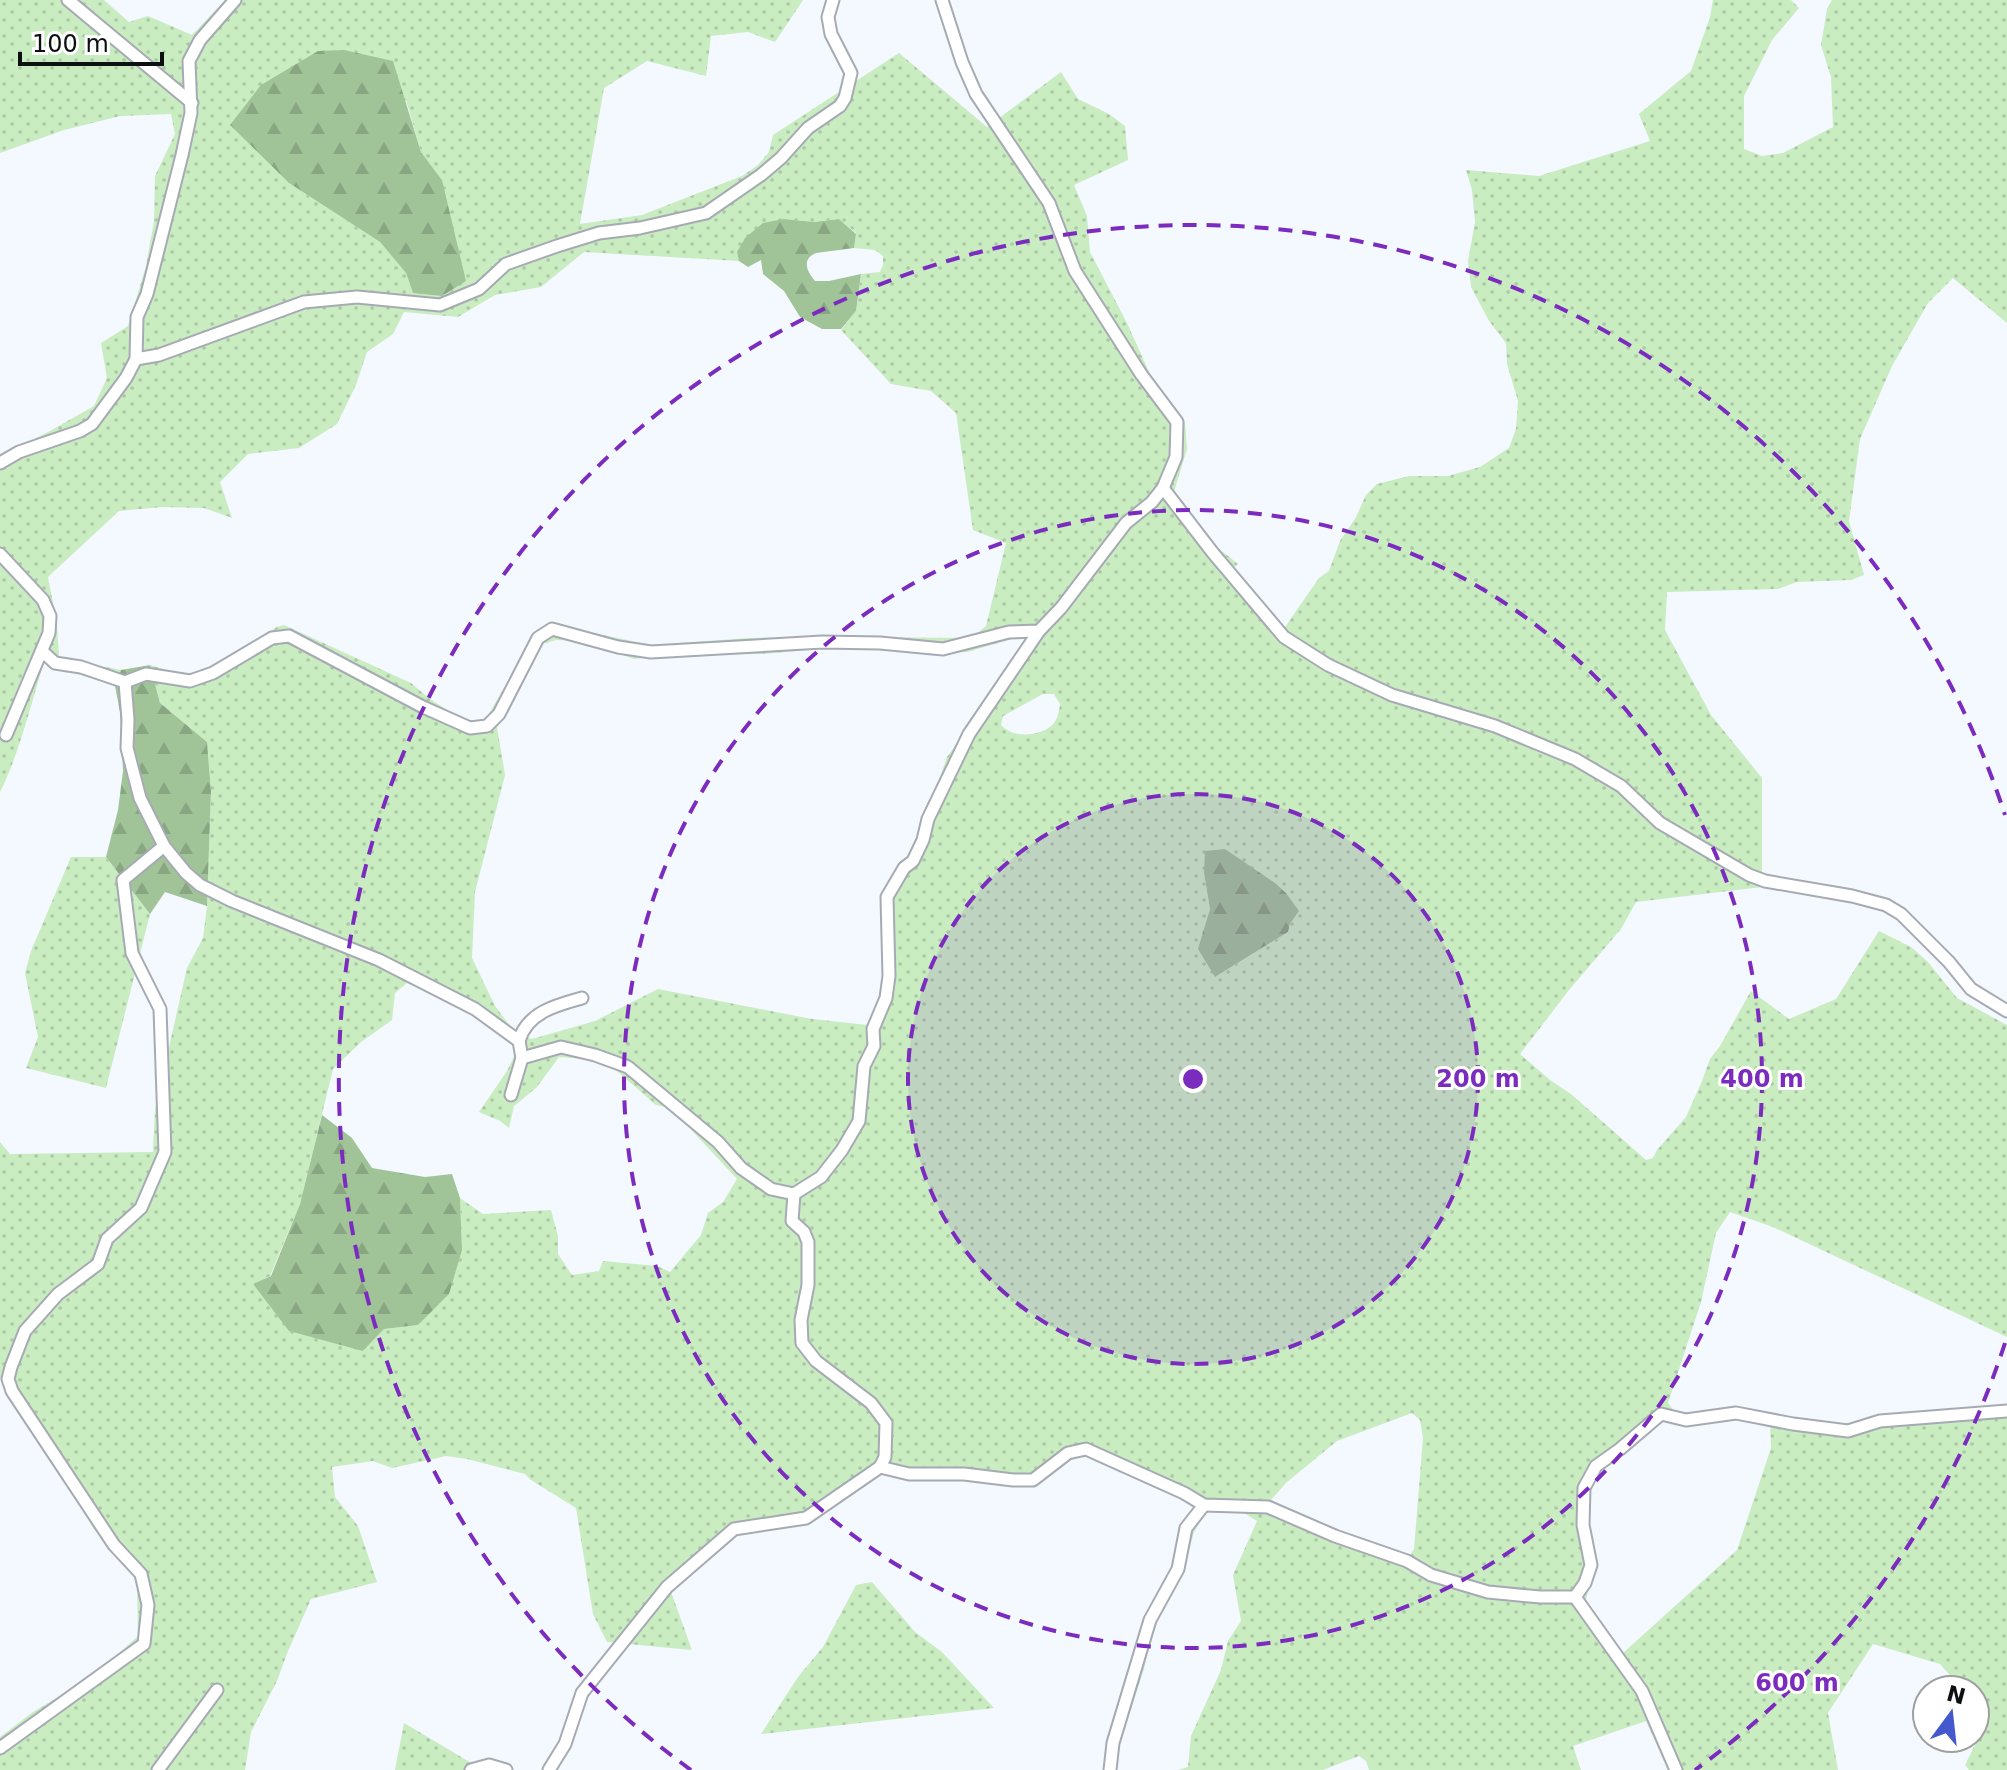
<svg xmlns="http://www.w3.org/2000/svg" width="2007" height="1770" font-family="'DejaVu Sans',sans-serif">
	<defs>
		<pattern id="grass-dots" width="8" height="8" patternUnits="userSpaceOnUse" patternTransform="scale(2)"><rect width="8" height="8" fill="#c9ecc1"/><path d="M2 2h.1M6 6h.1" fill="none" stroke="#abc9a5" stroke-width="1.8" stroke-linecap="round"/></pattern>
		<pattern id="forest-firs" width="22" height="20" patternUnits="userSpaceOnUse" patternTransform="scale(2)"><rect width="22" height="20" fill="#a0c398"/><path d="M5 1l3.5 6h-7zM16 11l3.5 6h-7z" fill="#89a682"/></pattern>
	</defs>
	<rect width="100%" height="100%" fill="#f4f8ff"/>
	<g fill="url(#grass-dots)" fill-rule="evenodd">
		<path d="M0,0H104L129,22L148,16L192,35L225,0H803L775,42L748,32L711,36L706,76L647,61L604,88L580,224L642,215L742,176L758,165L769,152L773,135L899,53L987,127L1061,72L1078,99L1109,114L1125,126L1128,160L1074,185L1087,216L1090,252L1127,323L1150,374L1185,423L1187,449L1173,495L1213,544L1238,564L1232,569L1283,630L1319,578L1329,571L1340,541L1355,519L1366,495L1377,484L1409,476H1448L1480,467L1509,448L1516,429L1518,401L1507,364L1506,343L1489,321L1471,287L1468,261L1475,222L1472,190L1466,170L1539,176L1650,141L1639,114L1691,71L1710,17L1713,0H1791L1799,8L1772,40L1744,96V149L1762,156L1783,153L1833,127L1831,77L1821,45L1827,9L1832,0H2007V323L1953,278L1928,303L1892,366L1860,439L1849,521L1864,575L1851,580L1797,582L1778,589L1667,592L1665,630L1711,715L1762,778V887L1636,902L1621,929L1569,990L1520,1054L1550,1080L1571,1094L1646,1160L1653,1158L1657,1150L1686,1117L1702,1081L1710,1059L1720,1046L1751,991L1789,1019L1836,999L1879,931L1911,947L1928,962L1957,998L2007,1025V1337L1773,1227L1730,1212L1716,1233L1701,1302L1668,1403L1677,1415L1736,1409L1794,1420L1848,1427L2007,1406V1770H1969L1965,1765L1988,1718L1975,1703V1690H1963L1940,1664L1873,1644L1828,1713L1838,1770H1668L1646,1721L1573,1746L1581,1770H1369L1366,1761L1359,1756L1323,1770H1178L1188,1767L1191,1736L1221,1670L1228,1641L1241,1621L1233,1575L1257,1521L1244,1513L1207,1510L1194,1532L1183,1573L1153,1625L1144,1669L1123,1734L1119,1707L1139,1646L1144,1619L1175,1568L1182,1527L1194,1506L1182,1496L1086,1453L1070,1456L1035,1483L881,1471L808,1521L736,1532L671,1592L692,1650L607,1642L593,1614L576,1508L531,1480L525,1474L467,1459L446,1456L392,1468L373,1461L332,1467L335,1497L358,1526L377,1582L311,1599L288,1651L277,1681L251,1732L245,1770H0V1737L33,1712L80,1684L117,1655L138,1636L137,1578L93,1528L57,1465L0,1378V1142L10,1154L153,1152L155,1109L187,968L203,938L207,906L211,791L207,742L160,703L150,665L187,676L214,665L277,627L284,625L411,683L430,699L466,722L486,719L533,637L542,627L574,629L651,645L749,638L849,637L971,638L986,626L1006,543L973,530L956,413L931,391L891,384L841,330L856,311L861,274L880,272L883,265V256L875,250L854,248L856,233L839,219L814,222L784,219L737,252L739,261L584,252L541,287L495,295L458,317L404,312L393,334L367,352L356,385L337,424L299,448L248,454L220,482L232,518L204,508L162,507L119,511L48,577L57,624L59,658L121,670L115,686L44,663C30,706 20,752 0,792V456L50,431L94,406L107,378L101,343L128,326L146,266L154,221L155,176L175,134L171,114L120,116L64,130L0,153ZM406,100L421,152L442,180L413,293L406,273L380,242L289,183ZM1022,636L1028,638L994,692L947,757L916,849L894,872L882,898L884,966L878,1007L868,1025L812,1019L658,989L595,1021L532,1039L520,1034L510,1026L495,1006L472,958L475,892L505,775L497,727L540,645L556,640L583,641L634,659L666,655L763,654L839,647L924,653L967,652ZM1043,694H1054L1060,704C1059,711 1058,718 1054,723C1042,737 1013,739 1001,725L1003,716ZM1225,849L1242,862L1299,911L1290,924L1288,932L1215,977L1206,928L1210,909L1204,873ZM407,983L468,1011L510,1040L516,1052L507,1071L479,1112L500,1121L509,1128L514,1106L537,1087L559,1057L584,1059L610,1065L656,1105L671,1108L737,1179L723,1202L708,1213L701,1235L670,1272L657,1266L603,1261L599,1271L572,1275L558,1254V1236L551,1210L483,1214L460,1198L462,1250L418,1325L384,1329L363,1351L253,1285L270,1276L300,1204L333,1069L361,1042L392,1020L395,993ZM1412,1413L1420,1420L1423,1438L1414,1549L1407,1560L1269,1502L1287,1482L1337,1441ZM1736,1417L1770,1422L1771,1448L1737,1550L1623,1653L1586,1600L1589,1585L1588,1489L1599,1468L1662,1418Z"/>
		<path d="M71,857H106L150,914L106,1088L26,1068L38,1037L25,973L31,951Z"/>
		<path d="M872,1582L915,1632L942,1652L994,1708L761,1734L798,1677L823,1647L856,1585Z"/>
		<path d="M404,1723L483,1770H395Z"/>
	</g>
	<g fill="url(#forest-firs)">
		<path d="M344,50L393,61L421,152L442,180L466,281L442,296L413,293L406,273L380,242L289,183L230,125L261,85L318,51Z"/>
		<path d="M784,219L814,222L839,219L856,234L854,248L816,253C801,259 807,272 815,281H829L861,274L856,311L841,329H822L800,317L784,291L763,274L761,260L748,267L739,261L737,252L745,238L763,223Z"/>
		<path d="M150,665L160,703L207,742L211,791L207,906L165,892L150,914L106,857L118,810L123,771L120,712L115,686L121,670Z"/>
		<path d="M1225,849L1275,883L1286,893L1299,911L1290,924L1288,932L1215,977L1198,949L1210,909L1204,873L1205,851Z"/>
		<path d="M322,1115L352,1138L372,1168L425,1177L452,1174L460,1198L462,1250L449,1294L418,1325L384,1329L363,1351L289,1331L253,1284L271,1276L300,1204Z"/>
	</g>
	<g fill="none" stroke-linecap="round" stroke-linejoin="round">
		<defs>
			<g id="street">
				<path d="M68,0L192,103"/>
				<path d="M136,359L159,355L304,302L357,297L440,305L479,289L506,264L557,246L599,233L640,228L706,213L761,175L781,158L808,128L840,106L845,98L851,73L831,34L828,17L833,0"/>
				<path d="M0,463L19,452L80,431L92,424L126,378L136,359L137,317L147,294L182,155L191,113L189,61L200,40L235,0"/>
				<path d="M1163,488L1213,553L1284,637L1328,665L1392,695L1495,726L1575,759L1621,786L1660,823L1749,875L1765,881L1852,896L1886,905L1901,914L1949,962L1971,989L2007,1011"/>
				<path d="M0,554L43,600L50,616L49,633L6,735"/>
				<path d="M42,651L55,663L81,667L125,682L128,720L127,748L140,798L164,846L186,873L200,885L232,901L379,960L475,1009L519,1041L522,1058L511,1095"/>
				<path d="M125,682L146,674L190,681L213,673L272,638L289,636L423,707L470,728L487,726L499,714L538,638L552,629L618,647L651,652L822,642L880,643L943,649L1009,632L1039,631L1061,608L1126,523L1152,502L1163,488L1176,457L1177,422L1141,374L1075,271L1049,203L976,94L962,62L942,0"/>
				<path d="M519,1041C527,1012 557,1005 582,998"/>
				<path d="M522,1058L561,1047L595,1055L628,1067L718,1142L741,1168L771,1189L794,1194L792,1221L804,1232L808,1242V1285L801,1320L802,1343L816,1361L871,1403L886,1423L885,1457L880,1467"/>
				<path d="M794,1194L821,1177L842,1150L859,1121L864,1066L874,1046L873,1029L886,998L889,976L887,897L904,868L913,861L923,840L928,819L969,734L1039,631"/>
				<path d="M1575,1597L1642,1691L1676,1770"/>
				<path d="M0,1748L144,1644L148,1605L141,1574L114,1545L12,1391L8,1379L11,1367L25,1331L58,1294L98,1264L107,1239L141,1208L165,1152L160,1009L132,953L123,880L164,846"/>
				<path d="M158,1770L217,1690"/>
				<path d="M471,1770L489,1765L506,1770"/>
				<path d="M549,1770L565,1744L582,1693L667,1587L734,1529L806,1518L880,1467L909,1474H964L1013,1480H1033L1068,1453L1086,1449L1184,1493L1204,1505L1268,1507L1335,1536L1407,1561L1431,1575L1488,1592L1540,1597H1575L1585,1583L1591,1565L1583,1525L1584,1488L1596,1466L1620,1449L1661,1414L1686,1420L1736,1413L1793,1424L1848,1431L1880,1421L2007,1411"/>
				<path d="M1110,1770L1113,1743L1150,1620L1178,1569L1186,1528L1204,1505"/>
			</g>
		</defs>
		<use href="#street" stroke="#a6aab3" stroke-width="15"/>
		<use href="#street" stroke="#fff" stroke-width="11"/>
	</g>
	<circle cx="1193" cy="1079" r="285" fill="#7b2cbf" fill-opacity=".12"/>
	<g fill="none" stroke="#7b2cbf" stroke-width="4" stroke-dasharray="14 10">
		<circle cx="1193" cy="1079" r="285"/>
		<circle cx="1193" cy="1079" r="569"/>
		<path d="M2005 1343A854 854 0 0 1 1695 1770M691 1770A854 854 0 1 1 2005 815"/>
	</g>
	<circle cx="1193" cy="1079" r="12" fill="#7b2cbf" stroke="#fff" stroke-width="4"/>
	<g font-size="24" text-anchor="middle" font-weight="bold" fill="#7b2cbf" stroke="#fff" stroke-width="6" stroke-linejoin="round" paint-order="stroke">
		<text x="1478" y="1087">200 m</text>
		<text x="1762" y="1087">400 m</text>
		<text x="1797" y="1691">600 m</text>
	</g>
	<g transform="translate(1951 1714) rotate(15)"><circle r="38" fill="#ffffff" stroke="#9f9fa0" stroke-width="2"/>
	<path d="M0-6L14 30L0 20L-14 30Z" fill="#4359cd"/>
	<text y="-12" font-size="22" font-weight="bold" text-anchor="middle" fill="#0e0f12">N</text>
	</g>
	<path d="M20 52v12h142v-12" fill="none" stroke="#0e0f12" stroke-width="4"/>
	<text x="32" y="52" font-size="24" fill="#0e0f12" stroke="#ffffff" stroke-width="6" paint-order="stroke">100 m</text>
</svg>
